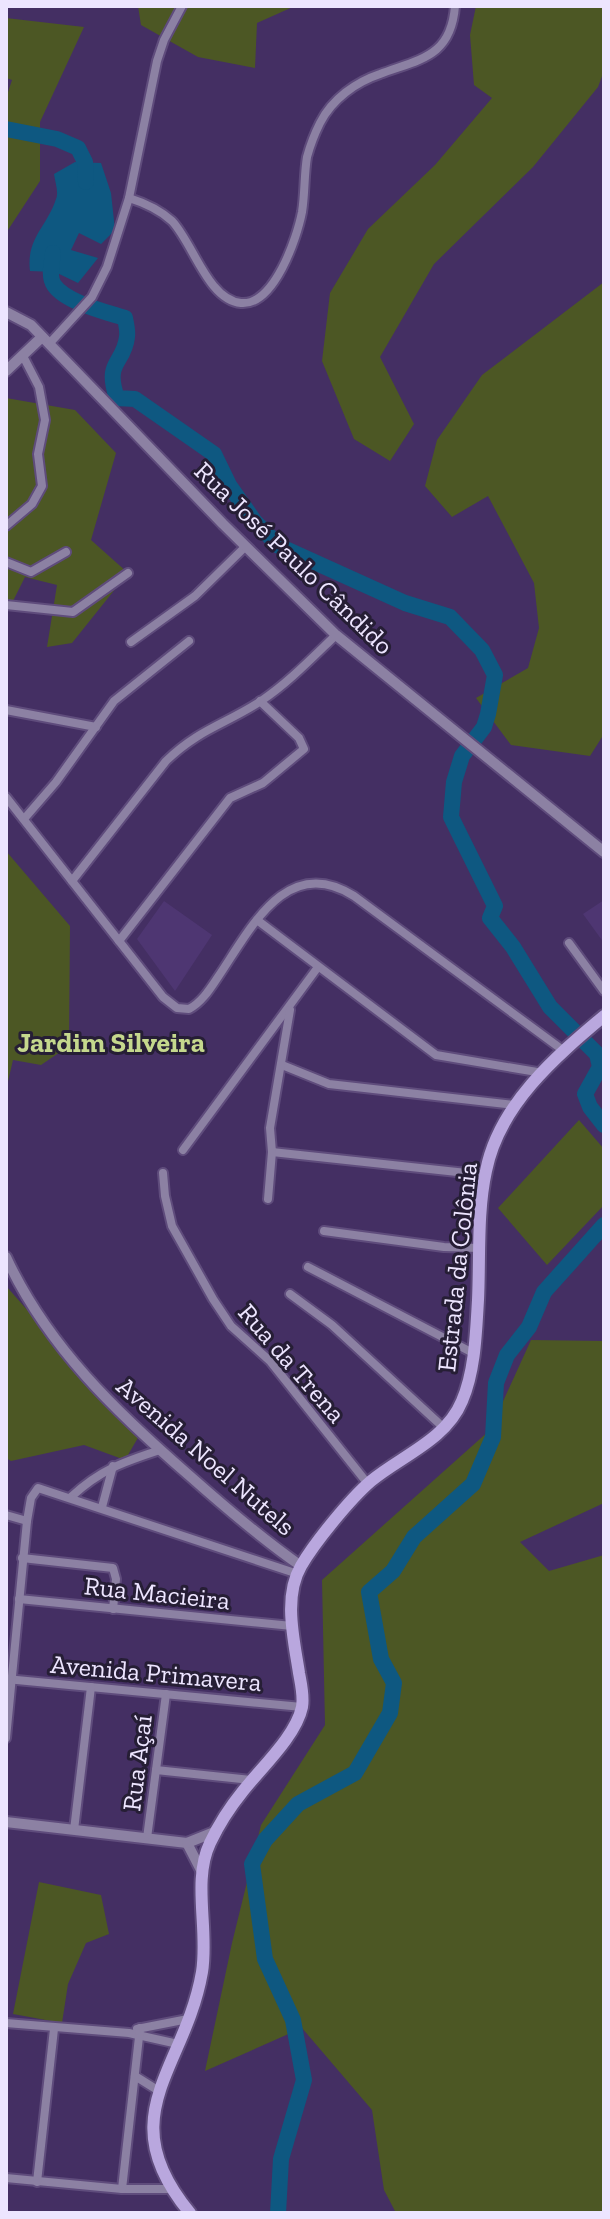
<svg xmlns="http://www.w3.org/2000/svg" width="610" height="2219" font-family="'Zilla Slab',serif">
	<rect width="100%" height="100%" fill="#442f63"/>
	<g fill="#4e3672">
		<path d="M604,900V943L583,914Z"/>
		<path d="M164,901L212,935L175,991L137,939Z"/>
	</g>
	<g fill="#4c5724">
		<path d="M138,6H295L257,23L255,68L198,57L141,25Z"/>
		<path d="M476,6H604V71L598,87L533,167L434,264L380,357L414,424L390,461L354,439L322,361L330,293L368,229L435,165L492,98L474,85L470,35Z"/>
		<path d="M6,18L84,27L40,122V181L6,233V98L12,80L6,78Z"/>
		<path d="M604,282V734L590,756L511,745L476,698L528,668L539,628L534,583L488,496L452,517L425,486L437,440L482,375Z"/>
		<path d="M6,398L75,410L116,453L91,540L128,573L72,643L47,647L57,585L25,577L6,615Z"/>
		<path d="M6,851L70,926L69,1046L41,1065L13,1060L6,1090Z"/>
		<path d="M579,1120L604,1149V1205L547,1265L498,1208Z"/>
		<path d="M6,1286L139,1436L125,1460L84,1445L11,1461L6,1458Z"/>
		<path d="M531,1340L604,1341V1503L520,1542L549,1571L604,1555V2213H396L384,2190L372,2110L302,2028L205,2071L232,1943L261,1825L325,1725L322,1580L490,1430Z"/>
		<path d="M39,1882L101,1895L109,1934L86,1943L68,1984L62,2023L13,2014Z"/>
	</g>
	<path fill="#0e5881" d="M75,162L101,163L111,193L115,230L101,244L79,233L71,250L98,258L78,283L55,272L30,271C26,238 47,227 56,199C59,192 55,182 54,174Z"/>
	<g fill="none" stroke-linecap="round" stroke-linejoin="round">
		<path stroke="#0e5881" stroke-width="3" d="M597,1054L604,1048"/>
		<g stroke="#0e5881" stroke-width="16">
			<path d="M6,129L57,139L78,148L85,162L86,182"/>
			<path d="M53,253C52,263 48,276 54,285C65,302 106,312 125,318C126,323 128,331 127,337C124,364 104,361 117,398L135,399L214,454L229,485L255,522L279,546L405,603L450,617L482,650L495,675L488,714L484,727L462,756L454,782L451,817L495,906L490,918L513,947L550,1007L597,1054L600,1067L585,1094L590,1107L604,1125"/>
			<path d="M278,2213L281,2159L304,2080L293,2020L265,1959L252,1864L265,1840L298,1804L355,1773L390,1713L394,1683L381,1659L369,1592L393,1571L414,1537L473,1484L493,1437L496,1383L507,1355L529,1327L544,1292L604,1225"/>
		</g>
		<defs>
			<g id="minor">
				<path d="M129,198C145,203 160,210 172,221C193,243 208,300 241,303C274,306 297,238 302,212C305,194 304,175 307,157C310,146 315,133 320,123C332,99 356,82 380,74C420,59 451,57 455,6"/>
				<path d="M49,344L92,297L107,267L129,198L157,61L164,40L182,6"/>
				<path d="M6,526L32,504L42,486L38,454L45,420L39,387L23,356"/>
				<path d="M6,562L31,572L66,552"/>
				<path d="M6,605L73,612L128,573"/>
				<path d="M131,642L195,596L245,547"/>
				<path d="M6,710L96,727"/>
				<path d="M6,797L163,997L177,1008L189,1009C202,1002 210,989 218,977C250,930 286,853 354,896L564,1051"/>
				<path d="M24,819L56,782L114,701L189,641"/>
				<path d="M72,881L166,761C199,729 226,724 261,701C288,683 312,658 336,635"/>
				<path d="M257,920L436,1055L543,1073"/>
				<path d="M119,941L230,798L263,783L304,749L299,738L260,701"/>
				<path d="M569,943L604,991"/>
				<path d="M282,1065L329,1084L515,1105"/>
				<path d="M183,1150L318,967"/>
				<path d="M272,1152L485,1175"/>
				<path d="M163,1173L165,1196L172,1226L213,1299L231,1326L270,1361L368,1484"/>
				<path d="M268,1199L272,1152L270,1128L290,1010"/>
				<path d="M324,1231L444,1247L480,1248"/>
				<path d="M308,1267L473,1353"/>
				<path d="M290,1294L332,1325L444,1428"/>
				<path d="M71,1497C100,1470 123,1462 160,1450"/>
				<path d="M102,1507L113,1466"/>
				<path d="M6,1515L27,1521"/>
				<path d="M22,1558L113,1568L116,1579L113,1609"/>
				<path d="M19,1599L292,1626"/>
				<path d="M6,1679L302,1707"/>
				<path d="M6,1738L27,1521L31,1498L38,1488L298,1574"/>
				<path d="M156,1770L251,1780"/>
				<path d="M74,1830L91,1687"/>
				<path d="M147,1838L166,1694"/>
				<path d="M6,2023L129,2033L178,2044"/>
				<path d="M137,2029L188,2019"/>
				<path d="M135,2076L159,2091"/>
				<path d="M6,2178L122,2189H170"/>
				<path d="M37,2182L54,2029"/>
				<path d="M122,2189L140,2028"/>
			</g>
			<g id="tertiary">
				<path d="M6,312L31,325L223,524L336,635L604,852"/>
				<path d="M6,371L42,337"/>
				<path d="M6,1257C47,1346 117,1413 191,1477C226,1508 262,1539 301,1566"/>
				<path d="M6,1822L187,1843"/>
				<path d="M187,1843L203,1874"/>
				<path d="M187,1843L217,1831"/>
			</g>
			<path id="secondary" d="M190,2213C109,2115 185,2070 202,1972C209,1930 192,1881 210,1843C219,1824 230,1807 243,1791C261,1768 296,1736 302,1707C304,1696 301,1684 299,1673C294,1640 283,1597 301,1566C315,1542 350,1499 371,1481C401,1456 446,1440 462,1401C475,1371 476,1333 478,1300C480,1258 477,1212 486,1171C499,1105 555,1057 604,1016"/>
		</defs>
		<use href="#minor" stroke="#5f4c7c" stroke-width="12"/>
		<use href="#tertiary" stroke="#5f4c7c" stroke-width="14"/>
		<use href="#secondary" stroke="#5f4c7c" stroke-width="16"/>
		<use href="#minor" stroke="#8c81a3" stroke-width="8"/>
		<use href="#tertiary" stroke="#8c81a3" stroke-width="10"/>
		<use href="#secondary" stroke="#b9a7de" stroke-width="12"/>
	</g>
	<g text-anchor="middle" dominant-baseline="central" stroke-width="6" stroke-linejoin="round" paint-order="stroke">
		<g font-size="26" fill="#ede5ff" stroke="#261e35">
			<text transform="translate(294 558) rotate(44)">Rua José Paulo Cândido</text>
			<text transform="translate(457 1267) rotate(-84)">Estrada da Colônia</text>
			<text transform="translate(292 1363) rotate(49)">Rua da Trena</text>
			<text transform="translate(206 1456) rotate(41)">Avenida Noel Nutels</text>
			<text transform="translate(157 1593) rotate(6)">Rua Macieira</text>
			<text transform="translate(156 1673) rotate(5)">Avenida Primavera</text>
			<text transform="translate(137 1763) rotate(-83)">Rua Açaí</text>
		</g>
		<g font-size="28" font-weight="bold" fill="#c5d88d" stroke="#261e35">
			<text x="111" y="1042">Jardim Silveira</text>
		</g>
	</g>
	<rect width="610" height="2219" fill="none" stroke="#ede5ff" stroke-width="16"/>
</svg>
